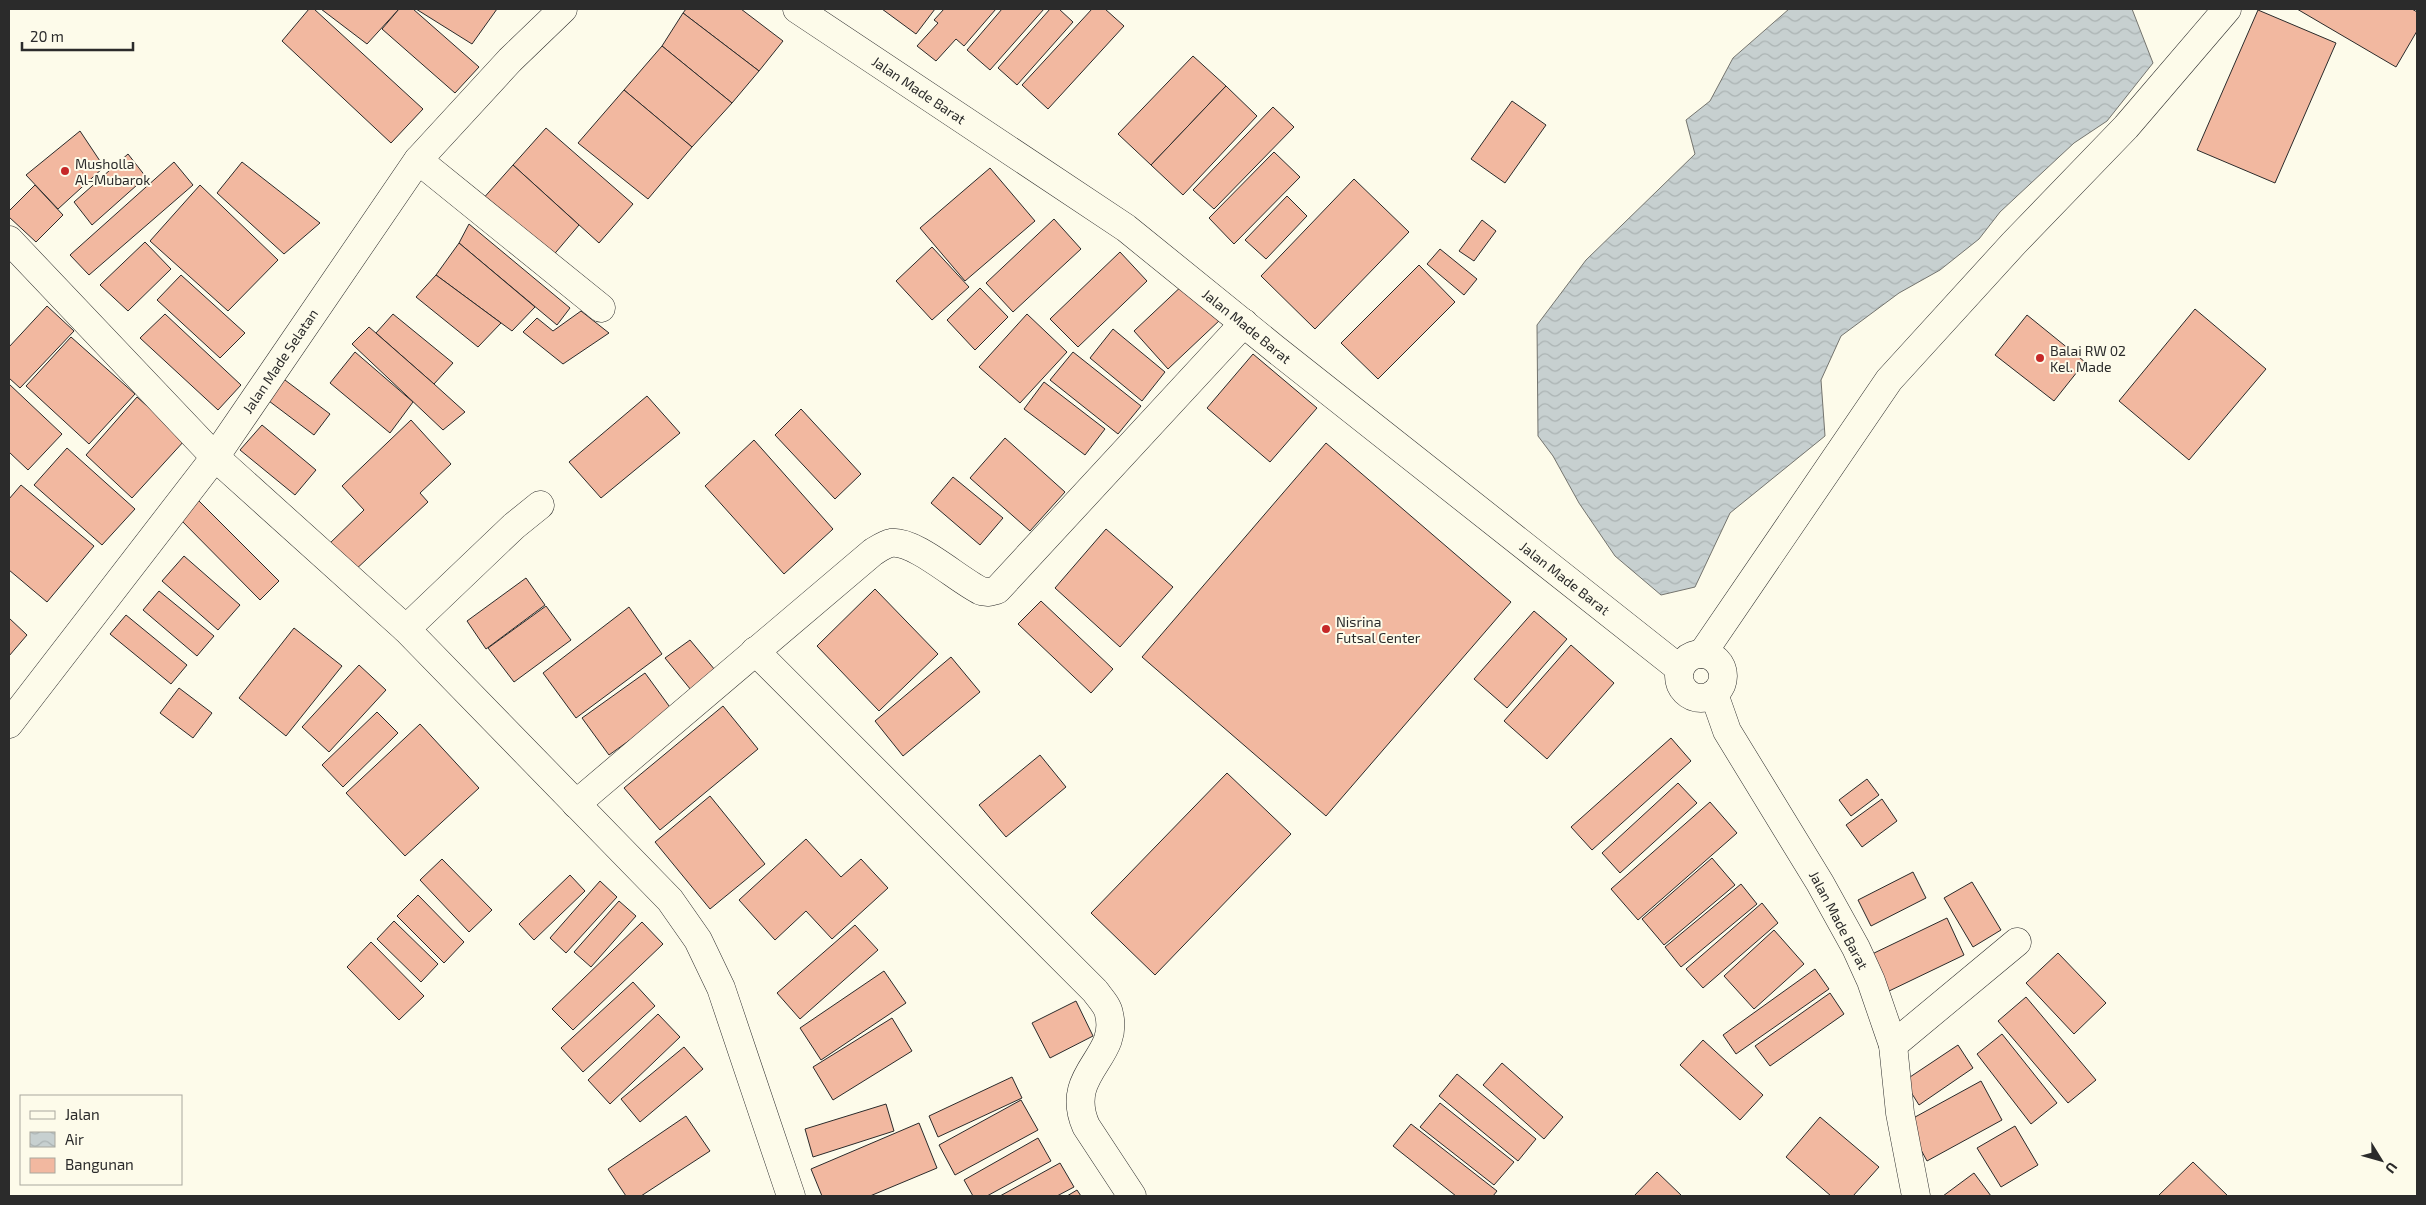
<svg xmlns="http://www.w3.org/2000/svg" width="2426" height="1205" font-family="'Exo 2',sans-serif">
	<defs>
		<pattern id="water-waves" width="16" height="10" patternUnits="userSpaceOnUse" patternTransform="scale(1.25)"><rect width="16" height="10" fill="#c7d0d0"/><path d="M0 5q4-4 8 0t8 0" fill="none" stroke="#abb3b3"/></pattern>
	</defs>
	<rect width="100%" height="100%" fill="#fdfbea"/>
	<path fill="url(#water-waves)" stroke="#74746e" d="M1789,9H2132L2153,63L2107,121L2074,143L2000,212L1979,239L1940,270L1899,293L1841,336L1821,380L1825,436L1730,513L1695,587L1661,595L1615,556L1579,503L1553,456L1538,436L1537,325L1586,260L1695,154L1686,120L1710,101L1733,58Z"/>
	<g fill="#f2b8a0" stroke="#2b2b2b">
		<path d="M309,9H314L423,109L391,143L282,41Z"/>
		<path d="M321,9H399L367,44Z"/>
		<path d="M399,9H413L479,67L455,93L382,29Z"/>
		<path d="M416,9H497L472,44Z"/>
		<path d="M686,9H741L783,41L759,71L683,13Z"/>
		<path d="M882,9H935L916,34Z"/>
		<path d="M944,9H996L964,46L956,39L936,61L917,46L938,23L934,20Z"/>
		<path d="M1002,9H1044L990,70L967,50Z"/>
		<path d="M1050,9H1059L1073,22L1017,85L998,68Z"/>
		<path d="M1092,9H1105L1124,26L1048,109L1022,85Z"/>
		<path d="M2297,9H2412L2417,12V31L2396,67Z"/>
		<path d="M2258,10L2336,43L2275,183L2197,150Z"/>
		<path d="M683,13L759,71L732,103L662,46Z"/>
		<path d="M662,46L732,103L692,147L624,90Z"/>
		<path d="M1193,56L1226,86L1151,165L1118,134Z"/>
		<path d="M1226,86L1257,116L1183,195L1151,165Z"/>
		<path d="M624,90L692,147L648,199L578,143Z"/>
		<path d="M1512,101L1546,125L1505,183L1471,159Z"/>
		<path d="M1273,107L1294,127L1214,209L1193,190Z"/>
		<path d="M546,128L633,204L599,243L513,165Z"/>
		<path d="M80,131L104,167L58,209L26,175Z"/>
		<path d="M1274,152L1300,177L1234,244L1209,218Z"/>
		<path d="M128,154L146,177L92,225L74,202Z"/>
		<path d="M174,162L193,185L89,275L70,255Z"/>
		<path d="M242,162L320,223L284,254L217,193Z"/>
		<path d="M513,165L579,225L551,258L481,201Z"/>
		<path d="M990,168L1035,221L965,281L920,228Z"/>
		<path d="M1354,179L1409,232L1315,329L1261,276Z"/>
		<path d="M35,185L63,215L36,242L9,217V211Z"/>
		<path d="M200,185L278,260L228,311L150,241Z"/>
		<path d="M1287,196L1307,216L1266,259L1245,240Z"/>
		<path d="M1054,219L1081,249L1013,312L986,283Z"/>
		<path d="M1482,220L1496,231L1474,261L1459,251Z"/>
		<path d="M469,224L570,308L557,325L459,243Z"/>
		<path d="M145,242L171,269L128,311L100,285Z"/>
		<path d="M459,243L535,307L512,331L436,275Z"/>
		<path d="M932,247L969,287L932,320L896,281Z"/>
		<path d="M1440,249L1477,279L1464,295L1427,264Z"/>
		<path d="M1120,252L1147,281L1078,347L1050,319Z"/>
		<path d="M1419,265L1455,302L1378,379L1341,343Z"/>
		<path d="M181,275L245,333L220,358L157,300Z"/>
		<path d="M436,275L501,323L478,347L416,297Z"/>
		<path d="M1186,282L1221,319L1168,369L1134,331Z"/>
		<path d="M980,288L1008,317L975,350L947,320Z"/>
		<path d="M47,306L74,331L20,388L9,378V347Z"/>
		<path d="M2195,309L2266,369L2189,460L2119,401Z"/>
		<path d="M581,311L609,333L563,364L523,332L537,318L553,331Z"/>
		<path d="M165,314L241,385L218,410L140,338Z"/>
		<path d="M393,314L453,363L434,384L376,333Z"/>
		<path d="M1027,314L1067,352L1020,403L979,367Z"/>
		<path d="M2027,315L2085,362L2054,401L1995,355Z"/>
		<path d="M369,327L434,384L465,412L443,430L352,344Z"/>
		<path d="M1113,329L1165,372L1142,401L1090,358Z"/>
		<path d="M71,337L135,394L89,444L26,386Z"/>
		<path d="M355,352L413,402L390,433L330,383Z"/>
		<path d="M1073,352L1141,406L1118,434L1050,380Z"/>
		<path d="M1253,354L1317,408L1270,462L1207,408Z"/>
		<path d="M281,377L330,414L314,435L265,398Z"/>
		<path d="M1044,382L1105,429L1085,455L1024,409Z"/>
		<path d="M9,384L62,434L28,470L9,452Z"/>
		<path d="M647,396L680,433L601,498L569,462Z"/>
		<path d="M137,397L185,440L132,498L86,455Z"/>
		<path d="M801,409L861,474L835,499L775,435Z"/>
		<path d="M411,420L451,464L420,493L428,502L353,572L328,545L364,510L342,486Z"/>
		<path d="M262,425L316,470L295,495L240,450Z"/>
		<path d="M1005,438L1065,492L1030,531L970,478Z"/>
		<path d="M754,440L833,529L784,574L705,486Z"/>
		<path d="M1326,443L1511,602L1326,816L1142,657Z"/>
		<path d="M67,448L135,509L102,545L34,485Z"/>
		<path d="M953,477L1003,518L980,545L931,503Z"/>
		<path d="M21,485L94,546L47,602L9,570V499Z"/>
		<path d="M194,496L279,581L260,600L176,515Z"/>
		<path d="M1106,529L1173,587L1120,647L1055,588Z"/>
		<path d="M184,556L240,605L218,630L162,581Z"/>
		<path d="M526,578L545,605L486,649L467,621Z"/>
		<path d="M875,589L938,654L879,711L817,646Z"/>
		<path d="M159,591L214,636L197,656L143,610Z"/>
		<path d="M1041,601L1113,669L1091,693L1018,624Z"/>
		<path d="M546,606L571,640L514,682L488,648Z"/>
		<path d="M629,607L662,654L576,718L543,673Z"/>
		<path d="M1534,611L1567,639L1507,708L1474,679Z"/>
		<path d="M126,615L187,665L171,684L110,634Z"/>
		<path d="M9,618L27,635L9,656Z"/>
		<path d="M294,628L342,666L286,736L239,698Z"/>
		<path d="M690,640L715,670L691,690L665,658Z"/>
		<path d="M1571,645L1614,683L1547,759L1504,721Z"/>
		<path d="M951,657L980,692L903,756L875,721Z"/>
		<path d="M359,665L386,690L329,752L302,727Z"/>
		<path d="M645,673L672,710L609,755L582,718Z"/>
		<path d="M179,688L212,713L193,738L160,713Z"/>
		<path d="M723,706L758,749L660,830L624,788Z"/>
		<path d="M377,712L398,733L343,787L322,765Z"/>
		<path d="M420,724L479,788L405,856L346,793Z"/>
		<path d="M1671,738L1691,761L1592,850L1571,827Z"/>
		<path d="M1040,755L1066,787L1006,837L979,805Z"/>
		<path d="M1227,773L1291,834L1155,975L1091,913Z"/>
		<path d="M1867,779L1879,795L1851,816L1839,800Z"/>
		<path d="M1678,783L1697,803L1620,873L1602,853Z"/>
		<path d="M710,796L765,864L710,909L655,842Z"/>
		<path d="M1882,799L1897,821L1862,847L1846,825Z"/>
		<path d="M1710,802L1737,833L1638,920L1611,889Z"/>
		<path d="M806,839L841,877L861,859L888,888L832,939L806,911L775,940L739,900Z"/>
		<path d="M1712,858L1735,885L1664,945L1642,919Z"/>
		<path d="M442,859L492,910L469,932L420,880Z"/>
		<path d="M1913,872L1926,898L1871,926L1858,900Z"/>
		<path d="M570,875L585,891L534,940L519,924Z"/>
		<path d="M600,881L617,897L566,953L550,938Z"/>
		<path d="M1972,882L2001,930L1973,947L1944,898Z"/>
		<path d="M1741,884L1757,904L1681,967L1665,947Z"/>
		<path d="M418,895L464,942L444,963L397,916Z"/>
		<path d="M619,901L636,916L591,967L574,952Z"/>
		<path d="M1762,903L1778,923L1703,988L1686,969Z"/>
		<path d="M1947,918L1964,955L1887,992L1870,955Z"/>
		<path d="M394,921L438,964L421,982L377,939Z"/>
		<path d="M642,922L663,944L573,1030L552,1009Z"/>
		<path d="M855,925L878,950L800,1019L777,993Z"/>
		<path d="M1774,930L1804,964L1754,1009L1724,976Z"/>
		<path d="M371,942L424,996L399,1020L347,967Z"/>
		<path d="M2058,953L2106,1003L2074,1034L2026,983Z"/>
		<path d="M1815,969L1829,989L1736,1054L1723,1035Z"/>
		<path d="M884,971L906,1003L821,1060L800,1028Z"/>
		<path d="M633,982L655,1006L583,1072L561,1048Z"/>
		<path d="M1830,993L1844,1014L1770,1066L1755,1046Z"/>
		<path d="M2026,997L2096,1080L2068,1103L1998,1021Z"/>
		<path d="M1076,1001L1093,1036L1050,1058L1032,1023Z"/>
		<path d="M658,1014L680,1037L610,1104L588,1080Z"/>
		<path d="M892,1018L912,1051L833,1100L813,1067Z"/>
		<path d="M2002,1034L2057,1103L2031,1124L1977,1054Z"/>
		<path d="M1703,1040L1763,1095L1740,1120L1680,1065Z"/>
		<path d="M1958,1045L1973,1068L1919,1105L1904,1081Z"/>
		<path d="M684,1047L703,1069L640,1122L621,1099Z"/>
		<path d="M1502,1063L1563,1117L1544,1139L1483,1085Z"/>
		<path d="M1457,1074L1536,1139L1518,1161L1439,1096Z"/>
		<path d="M1012,1077L1022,1098L938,1137L929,1116Z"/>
		<path d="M1981,1081L2002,1120L1927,1161L1906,1122Z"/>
		<path d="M1021,1100L1038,1130L955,1175L939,1145Z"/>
		<path d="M1440,1103L1514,1162L1494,1185L1420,1127Z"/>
		<path d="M886,1104L894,1131L813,1157L805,1129Z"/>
		<path d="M686,1116L710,1151L641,1196H626L608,1169Z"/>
		<path d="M1820,1117L1879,1167L1853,1196H1831L1786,1157Z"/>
		<path d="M919,1123L937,1168L870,1196H822L811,1169Z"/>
		<path d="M1411,1124L1497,1191L1493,1196H1456L1393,1146Z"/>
		<path d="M2015,1126L2038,1165L2001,1187L1977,1148Z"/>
		<path d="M1038,1138L1051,1161L987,1196H973L964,1180Z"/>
		<path d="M2193,1162L2228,1196H2158Z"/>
		<path d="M1060,1163L1074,1187L1057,1196H1000Z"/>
		<path d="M1657,1172L1682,1196H1634Z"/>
		<path d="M1974,1173L1991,1196H1943Z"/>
		<path d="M1077,1190L1081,1196H1067Z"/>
	</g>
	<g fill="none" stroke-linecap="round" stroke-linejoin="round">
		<defs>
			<g id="minor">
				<path d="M797,9L1126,228L1274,348L1680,669"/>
				<path d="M418,160L601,308"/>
				<path d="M9,240L215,457L406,629L670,900L698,940L721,988L791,1196"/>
				<path d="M406,629L514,526L540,505"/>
				<path d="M755,651L1095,991C1100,998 1108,1006 1109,1014C1120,1058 1063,1073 1086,1126L1132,1196"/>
				<circle cx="1701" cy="676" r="22"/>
				<path d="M1702,654L1889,380L2014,243L2126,127L2227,9"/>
				<path d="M1714,694L1727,731L1820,883L1856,948L1871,981L1893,1045L1900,1113L1916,1196"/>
				<path d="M9,724L215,457L418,160L510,60L563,9"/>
				<path d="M576,804L873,552C878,549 885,544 891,543C915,540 958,580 981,591L989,592L997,590L1244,323"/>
				<path d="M1893,1045L2017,942"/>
			</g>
		</defs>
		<use href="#minor" stroke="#2b2b2b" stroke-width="29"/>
		<use href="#minor" stroke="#fdfbea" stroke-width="28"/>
	</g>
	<g fill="#c62828" stroke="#fdfbea" stroke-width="2">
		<circle cx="65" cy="171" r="5"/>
		<circle cx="2040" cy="358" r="5"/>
		<circle cx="1326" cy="629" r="5"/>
	</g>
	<g text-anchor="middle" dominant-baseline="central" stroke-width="4" stroke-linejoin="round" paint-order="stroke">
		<g font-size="14" fill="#2b2b2b" stroke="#fdfbea">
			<text transform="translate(919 90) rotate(34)">Jalan Made Barat</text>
			<text transform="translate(1247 326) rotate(39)">Jalan Made Barat</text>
			<text transform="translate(280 361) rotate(-56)">Jalan Made Selatan</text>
			<text transform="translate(1565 578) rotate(38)">Jalan Made Barat</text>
			<text transform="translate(1839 920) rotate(62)">Jalan Made Barat</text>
		</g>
		<g font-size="14" fill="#2b2b2b" stroke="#fdfbea" text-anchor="start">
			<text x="75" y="163">Musholla<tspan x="75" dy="16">Al-Mubarok</tspan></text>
			<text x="2050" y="350">Balai RW 02<tspan x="2050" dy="16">Kel. Made</tspan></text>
			<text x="1336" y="621">Nisrina<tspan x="1336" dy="16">Futsal Center</tspan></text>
		</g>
	</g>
	<rect width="2426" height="1205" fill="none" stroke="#2b2b2b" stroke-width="20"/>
	<rect x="20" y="1095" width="162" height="90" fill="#fdfbea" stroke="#a9a89e"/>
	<rect x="30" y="1111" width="25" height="8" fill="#fdfbea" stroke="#a9a89e"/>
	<text x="65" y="1120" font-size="15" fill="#2b2b2b">Jalan</text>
	<rect x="30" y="1132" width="25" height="15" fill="url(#water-waves)" stroke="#a9a89e"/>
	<text x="65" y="1145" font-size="15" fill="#2b2b2b">Air</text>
	<rect x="30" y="1158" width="25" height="15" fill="#f2b8a0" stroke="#a9a89e"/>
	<text x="65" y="1170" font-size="15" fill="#2b2b2b">Bangunan</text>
	<g transform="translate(2381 1160) rotate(127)" stroke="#fdfbea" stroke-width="4" paint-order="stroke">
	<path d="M0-4L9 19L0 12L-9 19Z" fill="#2b2b2b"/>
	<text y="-8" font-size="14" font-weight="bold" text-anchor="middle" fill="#2b2b2b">U</text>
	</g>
	<path d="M22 42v8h111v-8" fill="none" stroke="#2b2b2b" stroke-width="2.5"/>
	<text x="30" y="42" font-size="15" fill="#2b2b2b" stroke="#fdfbea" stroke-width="4" paint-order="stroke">20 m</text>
</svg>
